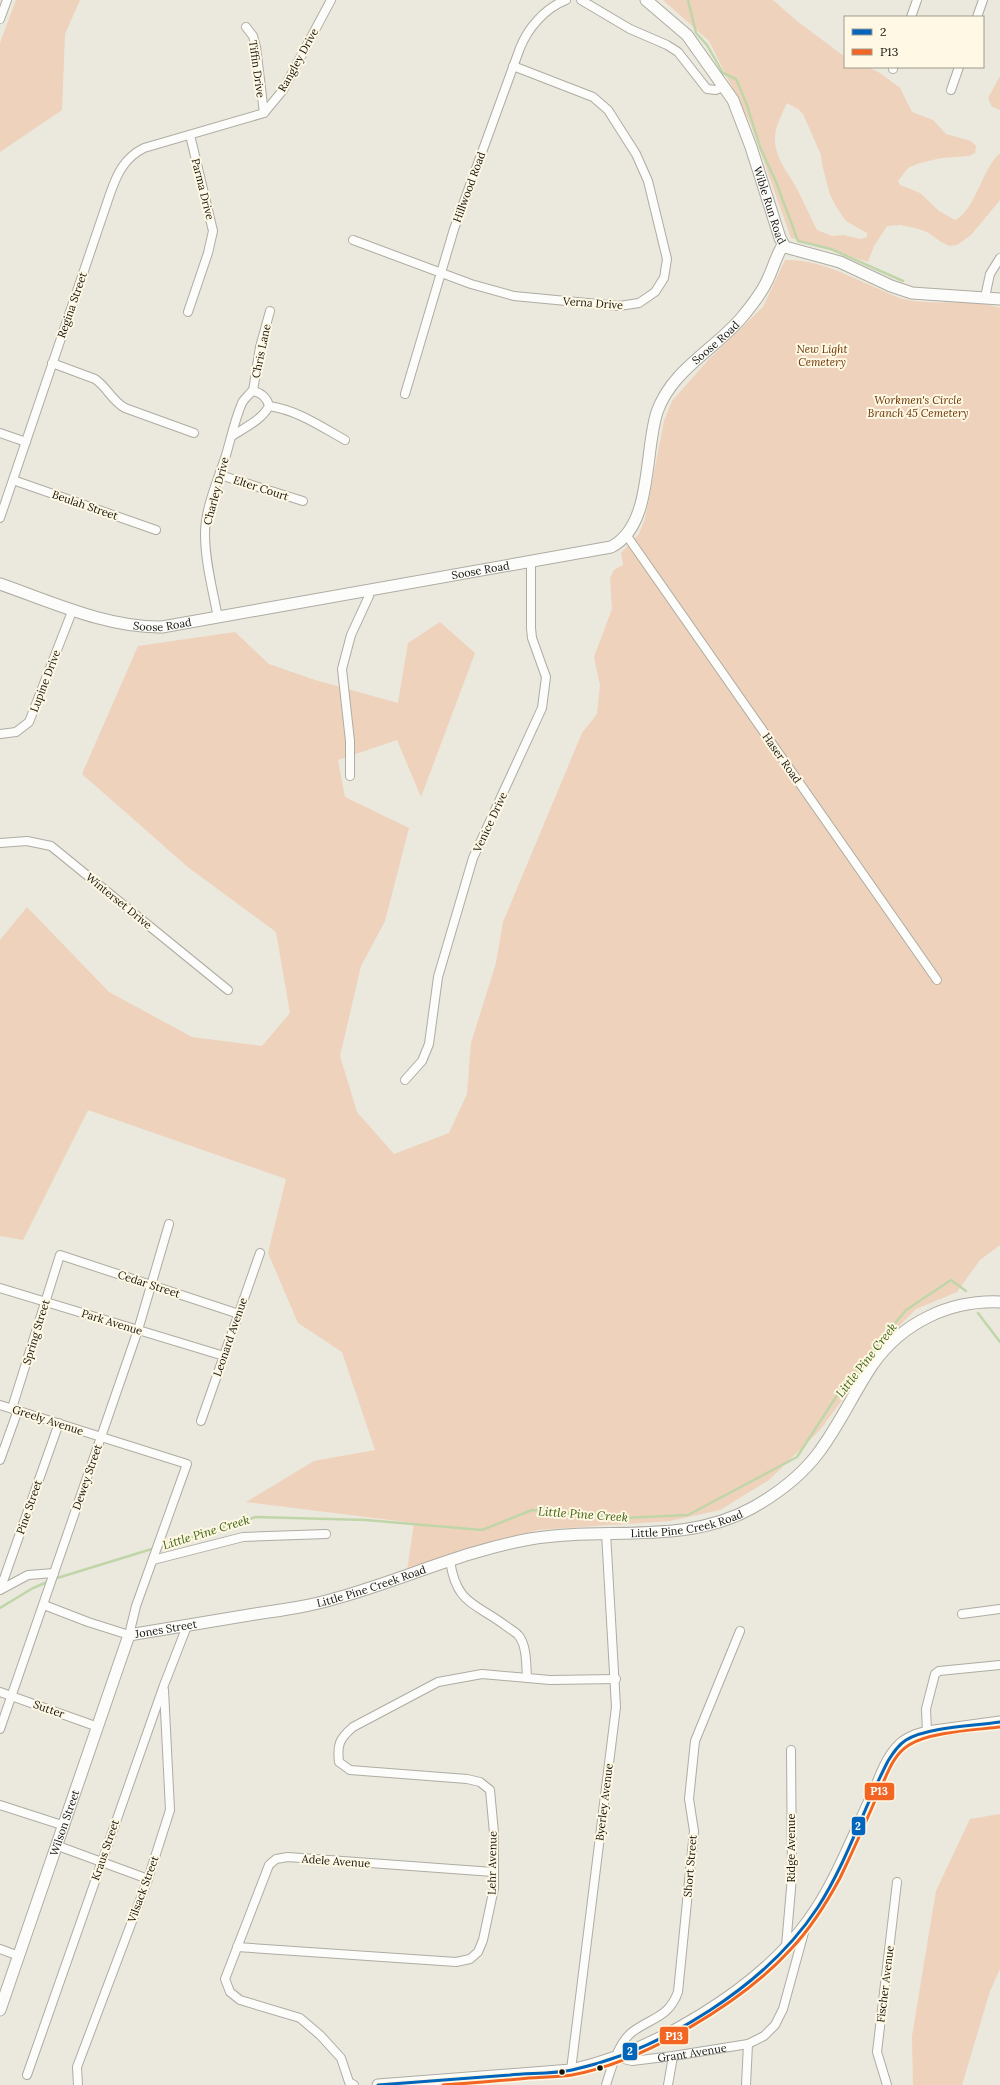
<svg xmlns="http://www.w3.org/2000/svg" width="1000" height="2085" font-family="Lora,serif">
	<rect width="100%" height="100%" fill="#ebe8dd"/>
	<g fill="#eed2bb" fill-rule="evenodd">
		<path d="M16,0H80L65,34L62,110L0,152V43Z"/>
		<path d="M663,0H773L797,21L845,57V67H868L880,73L900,88L912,112L933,120L946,134L971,141L976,146L975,153L969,156L941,158L917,164L908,168L898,181L900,185L920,193L939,211L955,220C975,211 982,169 1000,153V200L971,235L957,245L950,246L941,242L929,233L919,229L900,225L887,226L874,246L868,262L791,238L751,125L709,41ZM787,103L798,109L803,114L821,155L822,164L830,195L837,208L846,221L867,233V237L860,239L844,235L832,236L817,230C810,217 805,204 798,191C790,175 774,158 775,138C775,126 782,114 787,103Z"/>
		<path d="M1000,76V110L992,107L988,98Z"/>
		<path d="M785,260C820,259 850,277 881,290C888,293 896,297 903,299C935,307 969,297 1000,308V1245L980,1260L957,1292L916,1309L889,1336L820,1430L769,1480L720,1510L670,1521L537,1530L407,1571L414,1523L246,1502L314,1461L375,1450L342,1352L298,1323L268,1253L286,1179L88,1110L23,1240L0,1236V940L27,907L109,992L192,1037L262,1046L290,1013L276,932L189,868L82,774L138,646L235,632L269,664L315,680L398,703L408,643L440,622L475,653L421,797L397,740L338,760L345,797L409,828L385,921L361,966L340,1056L357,1112L394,1154L449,1133L467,1094L471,1043L496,963L503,922L582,733L597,714L600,685L594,657L612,609L610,578L614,570L623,565L621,553L639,534L645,519L664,421L672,401L709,359L763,307Z"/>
		<path d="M1000,1814V1969L990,1991L962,2085H913L912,2036L936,1891L970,1819Z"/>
	</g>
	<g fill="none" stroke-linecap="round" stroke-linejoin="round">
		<g stroke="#c0d6a9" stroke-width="2.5">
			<path d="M688,0L696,33L707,45L723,73L736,79L747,105L760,147L776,182L798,241L831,249L903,281"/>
			<path d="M978,1313L1000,1342"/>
			<path d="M160,1547L256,1517L366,1520L482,1530L532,1510L623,1518L688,1515L797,1457L843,1386L906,1310L951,1280L966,1291"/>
			<path d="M54,1579L155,1548"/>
			<path d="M0,1608L33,1588L50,1581"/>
		</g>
		<defs>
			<g id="street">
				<path d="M581,0L630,29L667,45L678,52L707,89L716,90L724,86"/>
				<path d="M911,17L917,0"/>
				<path d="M977,17L983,0"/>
				<path d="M0,19L7,0"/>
				<path d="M246,27L253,36L256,47L264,113"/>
				<path d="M893,69V67"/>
				<path d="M951,90L959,67"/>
				<path d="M353,240L471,284L514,296L619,306L639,303L655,292L664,278L667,259L648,181L636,154L608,110L593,97L513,66"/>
				<path d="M985,297L990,274L1000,258"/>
				<path d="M188,312L208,253L213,231L190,135"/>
				<path d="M52,363L95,379C107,387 112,401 125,408L194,433"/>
				<path d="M253,391L260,347L270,311"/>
				<path d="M405,394L454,229L520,48C528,28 545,8 566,0"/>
				<path d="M269,406C297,410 320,426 345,440"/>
				<path d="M0,433L26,442"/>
				<path d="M220,475L303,501"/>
				<path d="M13,480L156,530"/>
				<path d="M0,518L110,194C117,174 124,158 144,148L264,113L283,90L331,0"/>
				<path d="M627,536L937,980"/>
				<path d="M218,618C213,591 205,562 205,534C205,508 218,480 226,455C231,438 235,419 242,403C244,399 249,395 252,391C260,392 267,397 269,406C262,420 244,428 232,436"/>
				<path d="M0,734L16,732L29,722L73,609"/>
				<path d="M350,776V741L342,669L351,635L369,596V591"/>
				<path d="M0,843L27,841L51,846L228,990"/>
				<path d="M405,1080L422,1061L429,1044L438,977L473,858L542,708L546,677L532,638L531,628V561"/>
				<path d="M0,1288L224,1356"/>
				<path d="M0,1405L187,1464L136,1606L129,1635L88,1622L44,1605"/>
				<path d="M12,1408L60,1255L239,1314"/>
				<path d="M201,1421L260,1253"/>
				<path d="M0,1460L18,1410"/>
				<path d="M153,1560L243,1537L326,1534"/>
				<path d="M450,1560C456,1605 476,1603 506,1626C510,1629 516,1632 519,1636C527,1647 526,1664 527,1678"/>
				<path d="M0,1590L59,1423"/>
				<path d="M0,1590L28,1575L54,1573"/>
				<path d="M962,1614L1000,1609"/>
				<path d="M0,1692L98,1727"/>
				<path d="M0,1729L138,1330L169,1224"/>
				<path d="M927,1732L926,1709L935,1674L939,1671L1000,1665"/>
				<path d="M0,1805L65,1826"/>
				<path d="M58,1846L148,1879"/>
				<path d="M786,1946L792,1877L791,1750"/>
				<path d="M237,1947L456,1962L470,1959L478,1952L483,1940L494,1888V1833L490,1790L480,1782L467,1779L350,1770L339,1762C337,1745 339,1739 353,1727L438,1682L482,1674L550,1680L616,1679"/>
				<path d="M0,1949L19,1956"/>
				<path id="s1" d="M615,2057L632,2061L673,2056L748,2044L764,2036L775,2025L783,2009L806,1925"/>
				<path d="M571,2070L616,1707L606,1533"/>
				<path d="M27,2075L164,1685L187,1626"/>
				<path d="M78,2085L77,2067L148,1879L170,1810L164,1690"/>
				<path d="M354,2085L349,2082L341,2058L320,2035L300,2018L240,2000L230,1992L225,1979L269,1865L276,1859L288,1857L493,1872"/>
				<path d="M606,2085C611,2069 618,2044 631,2033C651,2017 668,2019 678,1992L694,1831L689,1799L695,1741L740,1631"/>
				<path d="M668,2085L673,2056"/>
				<path d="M746,2085L748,2044"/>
				<path d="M887,2085L877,2052L897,1882"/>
			</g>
			<g id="secondary">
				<path id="s2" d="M646,0L687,35L733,100L751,147L780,238L785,247L840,262L891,286L912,293L1000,299"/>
				<path id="s3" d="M0,584C52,602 107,628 162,627L611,547C653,526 644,452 657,412C672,369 716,349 743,316C752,305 761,294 767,281C773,269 776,256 783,245"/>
				<path id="s4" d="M0,2010L129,1635C171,1628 213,1621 255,1614C283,1610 311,1606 337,1598C402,1580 463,1551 530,1539C603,1526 684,1546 752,1508C777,1494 802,1475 819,1452C840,1424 854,1392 873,1364C903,1322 950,1300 1000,1302"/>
				<path d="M378,2085L571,2070C653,2052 758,1990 808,1921C836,1883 853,1835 874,1792C881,1777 887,1757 900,1745C907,1738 917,1735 927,1732L1000,1722"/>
			</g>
		</defs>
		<use href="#street" stroke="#aeaca3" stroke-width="10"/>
		<use href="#secondary" stroke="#aeaca3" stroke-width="13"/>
		<use href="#street" stroke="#fcfcfa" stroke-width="8"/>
		<use href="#secondary" stroke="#fcfcfa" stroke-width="11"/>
		<defs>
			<path id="bus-1" d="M378,2085C422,2082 466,2078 510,2075C530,2073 552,2074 572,2070C663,2050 767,1985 818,1907C847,1862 863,1809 888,1761C893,1753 898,1745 906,1740C927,1727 974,1726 1000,1722"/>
			<path id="bus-2" d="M443,2085C471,2083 500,2081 529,2078C543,2077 558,2077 572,2075C643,2062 742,2003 791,1949C811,1928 826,1904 840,1878C853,1851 865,1824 877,1796C886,1779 891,1756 909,1745C929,1732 975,1730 1000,1727"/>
		</defs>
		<use href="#bus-1" stroke="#fef8e4" stroke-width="6"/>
		<use href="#bus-2" stroke="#fef8e4" stroke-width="6"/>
		<use href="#bus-1" stroke="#0065bd" stroke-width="3"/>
		<use href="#bus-2" stroke="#f26522" stroke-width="3"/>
	</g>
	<g fill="#14120b" stroke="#fef8e4" stroke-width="1.5">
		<circle cx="600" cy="2068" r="3.5"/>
		<circle cx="562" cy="2072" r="3.5"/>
	</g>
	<g text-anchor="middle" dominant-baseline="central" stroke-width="4" stroke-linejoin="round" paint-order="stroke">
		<g font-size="11" fill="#14120b" stroke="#fef8e4">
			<text transform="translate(298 60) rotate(-61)">Rangley Drive</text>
			<text transform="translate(257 69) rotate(82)">Tiffin Drive</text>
			<text transform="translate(469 187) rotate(-70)">Hillwood Road</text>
			<text transform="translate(203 189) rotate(76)">Parma Drive</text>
			<text stroke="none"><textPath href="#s2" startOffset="245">Wible Run Road</textPath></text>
			<text transform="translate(593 303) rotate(4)">Verna Drive</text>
			<text transform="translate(72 305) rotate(-71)">Regina Street</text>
			<text stroke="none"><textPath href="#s3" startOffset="864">Soose Road</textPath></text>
			<text transform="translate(261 351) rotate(-78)">Chris Lane</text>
			<text transform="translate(261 488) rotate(18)">Elter Court</text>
			<text transform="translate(216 491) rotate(-75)">Charley Drive</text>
			<text transform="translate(85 505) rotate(19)">Beulah Street</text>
			<text stroke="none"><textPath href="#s3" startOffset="492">Soose Road</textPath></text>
			<text stroke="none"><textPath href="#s3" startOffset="169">Soose Road</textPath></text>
			<text transform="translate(45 681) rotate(-69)">Lupine Drive</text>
			<text transform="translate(782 758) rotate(55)">Haser Road</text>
			<text transform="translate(490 822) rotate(-65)">Venice Drive</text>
			<text transform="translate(119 901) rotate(39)">Winterset Drive</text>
			<text transform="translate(149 1284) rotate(18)">Cedar Street</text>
			<text transform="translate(112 1322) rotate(17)">Park Avenue</text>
			<text transform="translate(36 1332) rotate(-73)">Spring Street</text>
			<text transform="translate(230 1337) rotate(-71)">Leonard Avenue</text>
			<text transform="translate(48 1420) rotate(18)">Greely Avenue</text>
			<text transform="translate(87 1477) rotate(-71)">Dewey Street</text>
			<text transform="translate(29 1507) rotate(-71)">Pine Street</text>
			<text stroke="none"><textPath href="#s4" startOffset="968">Little Pine Creek Road</textPath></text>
			<text stroke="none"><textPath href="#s4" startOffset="644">Little Pine Creek Road</textPath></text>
			<text stroke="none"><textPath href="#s4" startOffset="434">Jones Street</textPath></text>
			<text transform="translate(49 1709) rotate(20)">Sutter</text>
			<text transform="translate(604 1802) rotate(-83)">Byerley Avenue</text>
			<text stroke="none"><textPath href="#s4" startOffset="198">Wilson Street</textPath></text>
			<text transform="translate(791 1848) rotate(-90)">Ridge Avenue</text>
			<text transform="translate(105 1850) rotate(-71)">Kraus Street</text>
			<text transform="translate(336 1861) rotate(4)">Adele Avenue</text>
			<text transform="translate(492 1863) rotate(-89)">Lehr Avenue</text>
			<text transform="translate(690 1866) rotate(-85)">Short Street</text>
			<text transform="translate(143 1889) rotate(-70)">Vilsack Street</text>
			<text transform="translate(885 1984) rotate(-83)">Fischer Avenue</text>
			<text stroke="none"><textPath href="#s1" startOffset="78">Grant Avenue</textPath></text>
		</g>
		<g font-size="11" font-style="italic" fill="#693300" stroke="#fef8e4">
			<text x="822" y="349">New Light<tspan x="822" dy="13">Cemetery</tspan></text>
			<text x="918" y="400">Workmen's Circle<tspan x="918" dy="13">Branch 45 Cemetery</tspan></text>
		</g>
		<g font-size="12" font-style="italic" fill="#3d630d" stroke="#fef8e4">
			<text transform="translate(866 1360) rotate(-52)">Little Pine Creek</text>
			<text transform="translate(583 1514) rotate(4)">Little Pine Creek</text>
			<text transform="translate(206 1532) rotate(-17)">Little Pine Creek</text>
		</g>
	</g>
	<g stroke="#fef8e4" stroke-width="1.5">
		<rect x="864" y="1782" width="31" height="19" rx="4" fill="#f26522"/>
		<rect x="851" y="1816" width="15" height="20" rx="4" fill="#0065bd"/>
		<rect x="659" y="2026" width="30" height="19" rx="4" fill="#f26522"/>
		<rect x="622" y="2042" width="16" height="19" rx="4" fill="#0065bd"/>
	</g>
	<g font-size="11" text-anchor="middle" font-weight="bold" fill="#fff">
		<text x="879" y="1795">P13</text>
		<text x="858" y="1830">2</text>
		<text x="674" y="2040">P13</text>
		<text x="630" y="2055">2</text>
	</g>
	<rect x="844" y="16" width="140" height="52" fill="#fef8e4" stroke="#a09c8d"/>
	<rect x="852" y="29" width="20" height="6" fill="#0065bd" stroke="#a09c8d"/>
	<text x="880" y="36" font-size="12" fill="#14120b">2</text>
	<rect x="852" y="49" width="20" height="6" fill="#f26522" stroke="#a09c8d"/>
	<text x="880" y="56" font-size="12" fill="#14120b">P13</text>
</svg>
